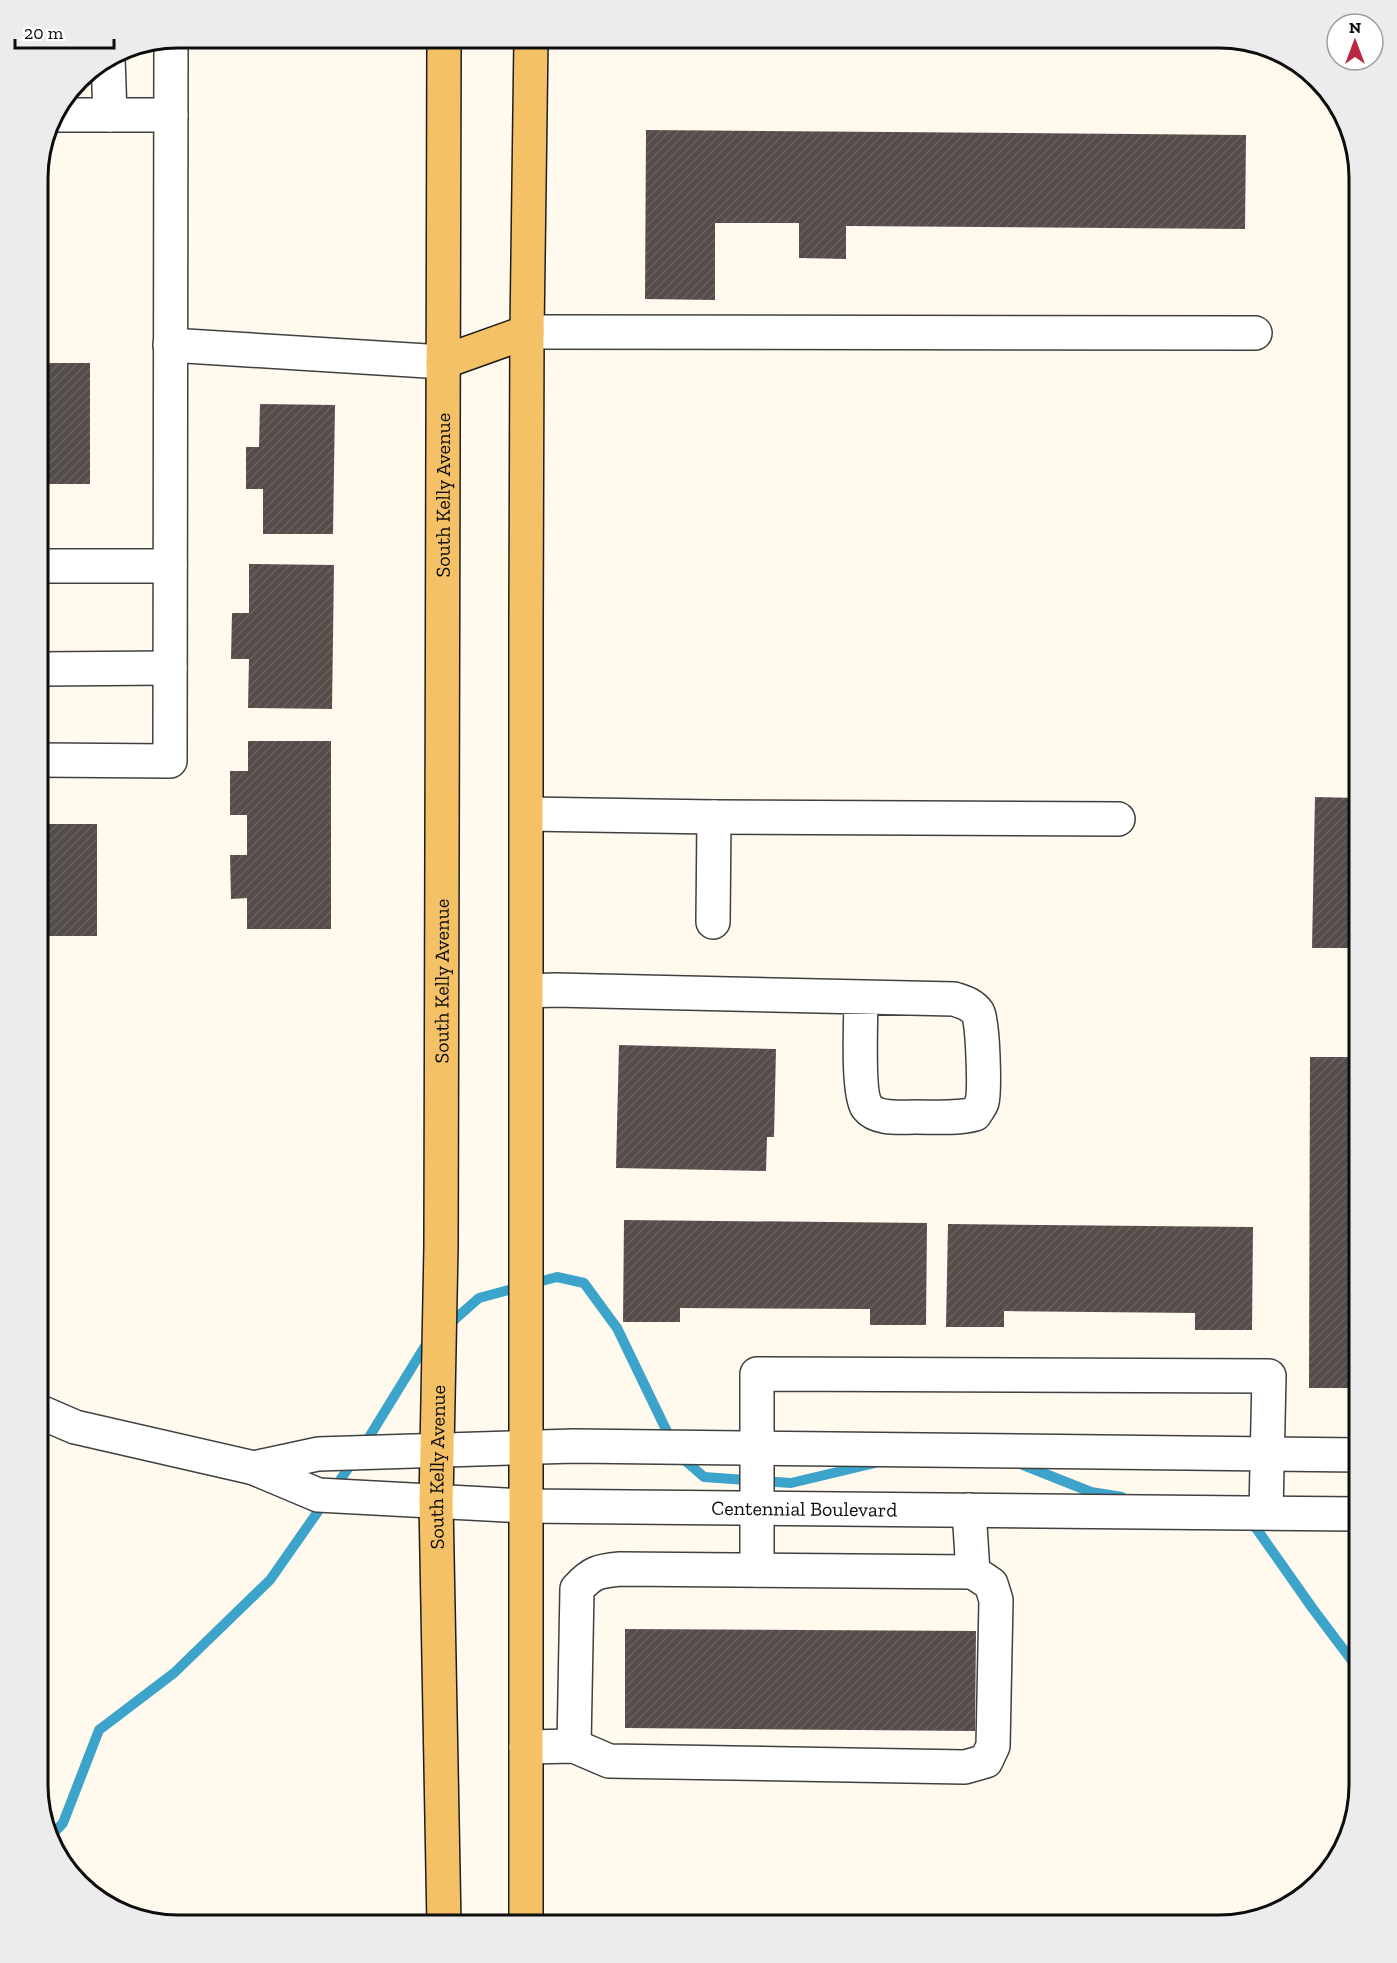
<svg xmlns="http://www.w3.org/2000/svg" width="1397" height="1963" font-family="'Zilla Slab',serif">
	<defs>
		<pattern id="building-hatch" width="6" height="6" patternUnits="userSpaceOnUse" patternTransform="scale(1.5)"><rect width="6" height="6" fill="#554d4a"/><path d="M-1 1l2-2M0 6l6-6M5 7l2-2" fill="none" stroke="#686260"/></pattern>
	</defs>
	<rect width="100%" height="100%" fill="#fff9ee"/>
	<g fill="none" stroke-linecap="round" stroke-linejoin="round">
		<g stroke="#3ca3ca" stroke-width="10">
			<path d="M446,1327L479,1298L557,1277L584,1283L617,1328L672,1442"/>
			<path d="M363,1447L425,1346L430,1342"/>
			<path d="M680,1456L704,1477L791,1483L875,1463"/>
			<path d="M1018,1463L1091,1492L1122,1497"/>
			<path d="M1245,1522L1256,1528L1313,1609L1359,1670"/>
			<path d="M51,1836L63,1823L99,1730L174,1673L270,1580L354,1460"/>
		</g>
	</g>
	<g fill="url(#building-hatch)">
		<path d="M646,130L1246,135L1245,229L846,226V259L799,258V223H715V300L645,299Z"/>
		<rect x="38" y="363" width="52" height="121"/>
		<path d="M260,404L335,405L333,534H263V489H246V447H259Z"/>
		<path d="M1350,466H1359V528H1349Z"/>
		<path d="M249,564L334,565L332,709L248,708L249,659H231L232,613H249Z"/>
		<path d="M248,741H331V929H247V898L231,899L230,855H247V815H230V771H248Z"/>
		<path d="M1315,797L1359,798L1358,948H1312Z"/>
		<rect x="38" y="824" width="59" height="112"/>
		<path d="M619,1045L776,1049L774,1137H767L766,1171L616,1168Z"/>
		<path d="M1310,1057H1359V1388H1309Z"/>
		<path d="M624,1220L927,1223L926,1325H870V1309L680,1308V1322H623Z"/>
		<path d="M948,1224L1253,1227L1252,1330H1195V1313L1004,1311V1327H946Z"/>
		<path d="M625,1629L976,1631L975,1731L625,1728Z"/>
	</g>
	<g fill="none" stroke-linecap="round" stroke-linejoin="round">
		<defs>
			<g id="minor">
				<path d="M108,58L110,115"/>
				<path d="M53,115H171"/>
				<path d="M527,332L1255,333"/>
				<path d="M170,345L443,362"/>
				<path d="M38,566H170"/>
				<path d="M38,669L170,668"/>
				<path d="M38,760L170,761L171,39"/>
				<path d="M527,814L714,817L713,922"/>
				<path d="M714,817L1118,819"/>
				<path d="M527,991L555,990L954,999C963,1002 972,1004 978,1013C983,1022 985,1091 982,1102C981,1106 977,1110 975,1114C956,1119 935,1117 915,1117C901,1117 877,1120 867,1107C857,1093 861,1017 861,997"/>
				<path id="s1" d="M38,1411L75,1427L254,1468L318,1495L525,1506L1359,1514"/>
				<path d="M254,1468L318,1454L574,1446L1359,1455"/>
				<path d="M757,1570V1374L1269,1376L1266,1512"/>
				<path d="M574,1746L577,1589C592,1572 599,1571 620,1569L973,1572"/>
				<path d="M526,1747L574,1746L609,1761L965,1767L986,1761L993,1746L996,1600L991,1584L973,1572L969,1510"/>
			</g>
			<g id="major">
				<path d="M443,362L527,332"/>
				<path id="s2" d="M444,1925L436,1502L441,1246L444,38"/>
				<path d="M526,1925V619L527,332L531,38"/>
			</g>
		</defs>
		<use href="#minor" stroke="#404040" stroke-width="36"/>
		<use href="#major" stroke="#1e1e1e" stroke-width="36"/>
		<use href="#minor" stroke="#fff" stroke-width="33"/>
		<use href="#major" stroke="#f5c167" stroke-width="33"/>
	</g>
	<g text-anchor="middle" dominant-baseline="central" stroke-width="6" stroke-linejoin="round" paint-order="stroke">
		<g font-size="20" fill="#0d0d0d" stroke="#fff">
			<text stroke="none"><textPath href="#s2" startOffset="1430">South Kelly Avenue</textPath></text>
			<text stroke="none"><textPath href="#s2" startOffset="944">South Kelly Avenue</textPath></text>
			<text stroke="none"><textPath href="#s2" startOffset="458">South Kelly Avenue</textPath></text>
			<text stroke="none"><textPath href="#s1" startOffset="780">Centennial Boulevard</textPath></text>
		</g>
	</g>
	<path d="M0 0H1397V1963H0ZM178 48H1219A130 130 0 0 1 1349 178V1785A130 130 0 0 1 1219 1915H178A130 130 0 0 1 48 1785V178A130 130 0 0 1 178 48Z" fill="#ececec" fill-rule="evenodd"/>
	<path fill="none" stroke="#0d0d0d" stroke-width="3" d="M178 48H1219A130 130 0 0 1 1349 178V1785A130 130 0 0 1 1219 1915H178A130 130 0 0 1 48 1785V178A130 130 0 0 1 178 48Z"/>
	<g transform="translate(1355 42)"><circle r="28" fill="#ffffff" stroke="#9e9e9e" stroke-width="1.5"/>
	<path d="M0-4.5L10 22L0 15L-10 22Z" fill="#ba2841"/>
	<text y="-9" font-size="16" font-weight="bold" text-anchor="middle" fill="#0d0d0d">N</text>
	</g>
	<path d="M15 39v9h99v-9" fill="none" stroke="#0d0d0d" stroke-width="3"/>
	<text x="24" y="39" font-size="18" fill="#0d0d0d" stroke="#ffffff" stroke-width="4.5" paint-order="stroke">20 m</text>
</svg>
